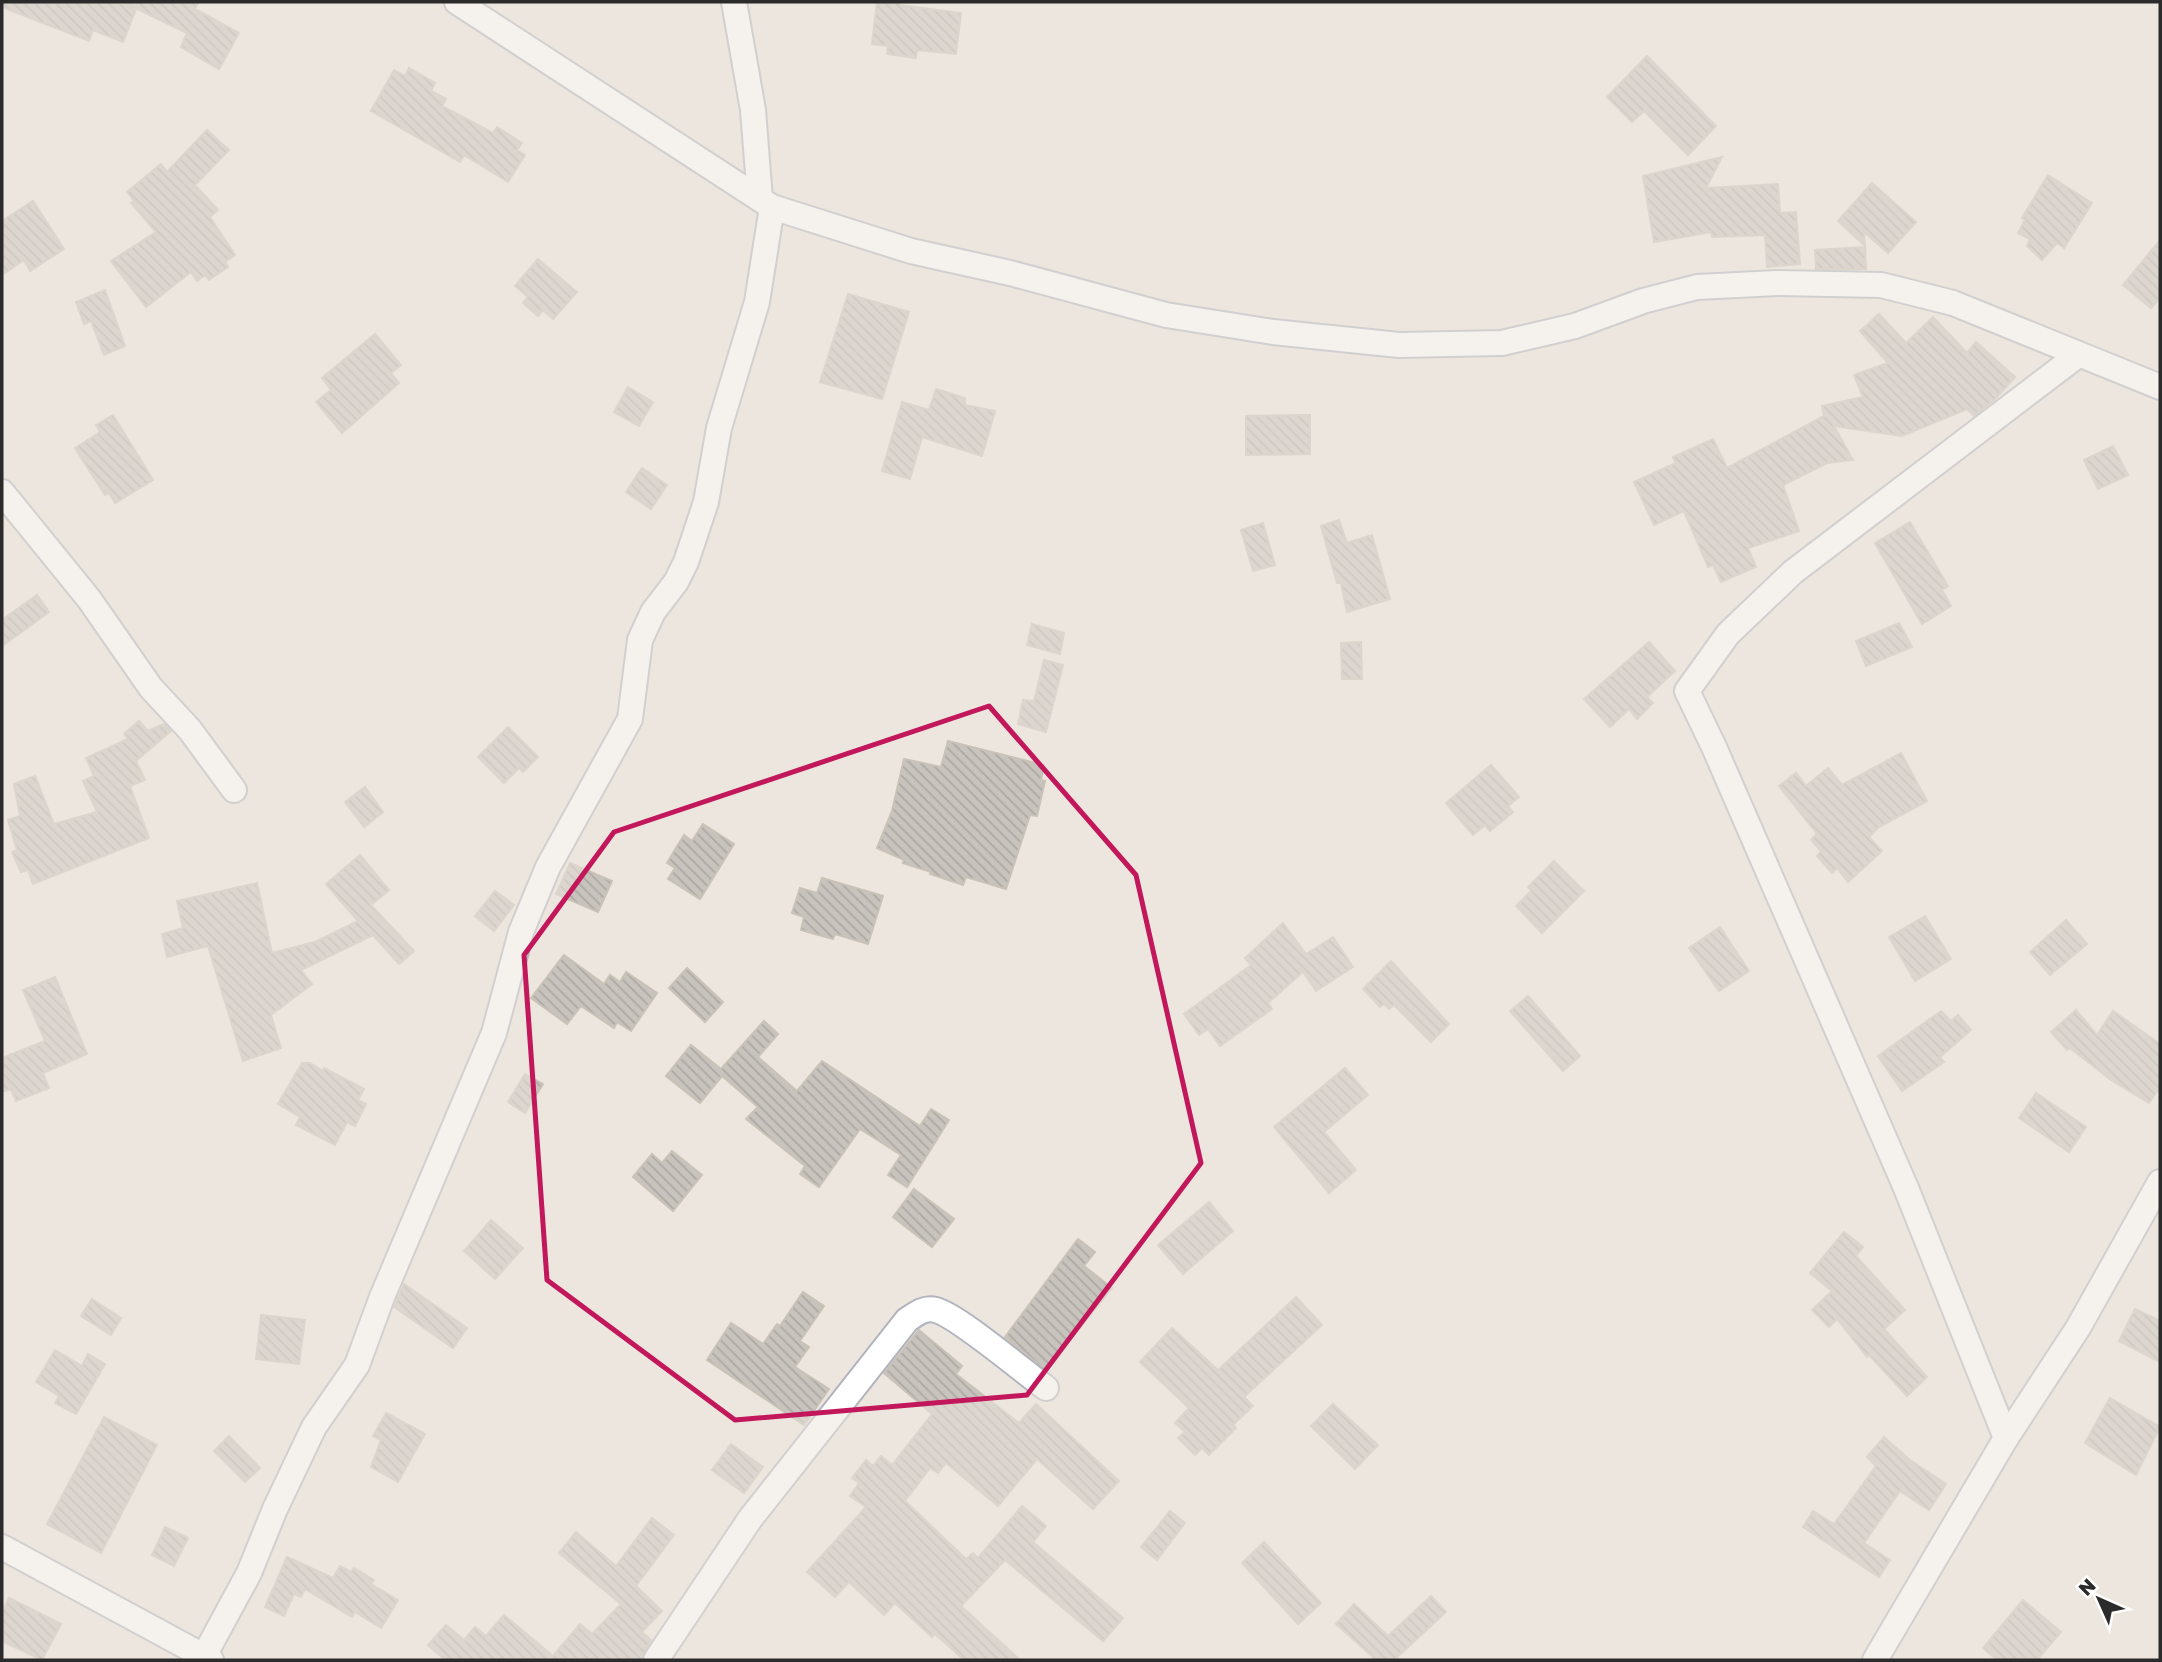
<svg xmlns="http://www.w3.org/2000/svg" width="2162" height="1662" font-family="'Golos Text',sans-serif">
	<defs>
		<pattern id="building-back-hatch" width="6" height="6" patternUnits="userSpaceOnUse" patternTransform="scale(1.75)"><rect width="6" height="6" fill="#c8c3bd"/><path d="M-1 5l2 2M0 0l6 6M5-1l2 2" fill="none" stroke="#aca8a3"/></pattern>
	</defs>
	<rect width="100%" height="100%" fill="#ede6de"/>
	<g fill="url(#building-back-hatch)" stroke="#c8c2b7" stroke-width="2">
		<path d="M2,2H116L136,9L123,42L93,30L89,41L2,7Z"/>
		<path d="M123,2H199L195,9L239,33L219,69L181,47L187,33Z"/>
		<path d="M877,2H900V5L961,13L956,54L917,50L916,58L887,54L888,46L872,44Z"/>
		<path d="M1647,56L1716,126L1688,155L1644,111L1632,122L1607,97Z"/>
		<path d="M409,68L435,83L431,91L446,99L442,106L493,133L497,127L522,143L517,150L525,155L508,182L464,155L460,162L371,111L394,70L405,76Z"/>
		<path d="M207,130L229,150L195,185L218,210L210,217L235,255L225,262L228,267L209,280L205,275L197,281L191,272L146,307L111,261L156,232L131,203L134,201L127,192L161,164L167,172Z"/>
		<path d="M1722,157L1706,188L1778,184L1780,213L1796,212L1800,264L1767,267L1765,235L1712,237L1711,232L1654,242L1643,176Z"/>
		<path d="M2048,175L2092,203L2064,248L2057,243L2042,260L2027,246L2030,239L2018,233L2025,220L2022,218Z"/>
		<path d="M1872,183L1916,222L1888,253L1864,232L1865,246L1838,221Z"/>
		<path d="M33,201L64,249L30,271L24,260L2,275V221Z"/>
		<path d="M2160,240V298L2151,308L2123,285Z"/>
		<path d="M1865,247L1866,269H1816L1815,250Z"/>
		<path d="M538,259L577,292L553,319L543,310L538,316L523,303L528,297L515,286Z"/>
		<path d="M105,290L125,346L104,355L91,321L84,324L76,302Z"/>
		<path d="M848,294L909,312L882,399L820,382Z"/>
		<path d="M1879,314L1906,343L1933,317L1967,353L1976,342L2015,377L1996,398L1974,416L1967,409L1902,436L1834,426L1853,460L1827,463L1783,485L1799,531L1748,548L1756,567L1721,582L1713,565L1708,567L1684,511L1654,525L1634,482L1676,463L1673,457L1713,439L1727,468L1824,416L1822,406L1863,397L1854,375L1888,363L1860,331Z"/>
		<path d="M375,334L401,365L391,373L399,383L342,433L316,402L331,390L322,378Z"/>
		<path d="M628,387L653,402L639,426L614,412Z"/>
		<path d="M936,389L965,398V405L995,411L982,456L922,437L910,479L882,471L902,402L929,410Z"/>
		<path d="M113,415L153,480L115,503L109,493L105,495L75,448L100,432L96,425Z"/>
		<path d="M1310,415V454L1246,455V416Z"/>
		<path d="M2113,446L2128,475L2098,489L2084,460Z"/>
		<path d="M642,468L667,485L651,509L626,492Z"/>
		<path d="M1339,520L1347,543L1372,535L1390,599L1347,612L1341,583H1337L1321,526Z"/>
		<path d="M1910,522L1948,586L1942,590L1951,606L1922,624L1875,543Z"/>
		<path d="M1263,523L1275,565L1253,571L1241,530Z"/>
		<path d="M37,595L49,612L2,646V620Z"/>
		<path d="M1899,623L1912,647L1866,666L1856,641Z"/>
		<path d="M1032,624L1064,633L1060,654L1027,645Z"/>
		<path d="M1361,642L1362,679H1342L1341,643Z"/>
		<path d="M1649,642L1675,671L1647,697L1653,703L1637,719L1629,709L1610,727L1584,699Z"/>
		<path d="M1044,660L1063,665L1046,732L1018,724L1023,700L1034,701Z"/>
		<path d="M139,721L148,731L164,724L171,731L136,761L145,780L130,786L149,838L33,884L28,870L21,872L12,852L17,850L8,820L20,816L14,784L35,776L54,824L97,812L83,781L94,776L86,758L128,739L124,734Z"/>
		<path d="M508,727L538,757L523,772L519,768L504,783L478,757Z"/>
		<path d="M948,741L1044,765L1041,780L1045,781L1037,816L1030,815L1006,889L966,877L963,885L930,874L931,872L903,863L904,860L877,848L892,811L904,759L941,767Z"/>
		<path d="M1901,753L1927,801L1879,827L1869,837L1882,851L1848,882L1837,868L1832,873L1817,856L1821,851L1811,840L1817,834L1779,786L1796,773L1806,786L1828,768L1842,785Z"/>
		<path d="M1491,765L1519,797L1508,806L1513,812L1490,831L1485,825L1473,835L1446,803Z"/>
		<path d="M365,787L383,812L364,827L345,802Z"/>
		<path d="M703,824L734,844L700,899L668,879L675,868L667,863L684,835L692,841Z"/>
		<path d="M360,855L389,890L371,905L414,951L399,964L373,935L301,970L312,984L271,1015L281,1048L243,1061L208,946L167,957L162,934L183,928L177,901L257,883L272,953L315,942L358,921L326,884Z"/>
		<path d="M1554,861L1584,891L1542,933L1516,906L1531,891L1528,887Z"/>
		<path d="M570,863L612,881L598,912L556,894Z"/>
		<path d="M822,878L883,896L868,944L835,934L833,939L801,930L804,917L792,913L800,888L817,893Z"/>
		<path d="M495,891L514,905L494,931L475,916Z"/>
		<path d="M1925,916L1951,959L1915,981L1889,937Z"/>
		<path d="M2066,920L2087,944L2050,975L2030,952Z"/>
		<path d="M1283,923L1306,954L1333,937L1353,967L1316,991L1303,972L1268,1003L1272,1009L1220,1046L1208,1029L1199,1035L1184,1014L1251,965L1245,958Z"/>
		<path d="M1720,927L1749,971L1719,991L1689,948Z"/>
		<path d="M564,955L604,984L610,975L620,982L626,972L657,993L631,1031L617,1022L614,1028L581,1006L567,1024L531,998Z"/>
		<path d="M1391,961L1449,1024L1431,1042L1394,1005L1389,1009L1384,1004L1380,1007L1363,989Z"/>
		<path d="M687,968L723,1002L705,1022L669,988Z"/>
		<path d="M55,977L87,1054L43,1073L49,1088L16,1101L11,1089L2,1092V1058L45,1041L23,990Z"/>
		<path d="M1528,996L1580,1056L1563,1071L1510,1011Z"/>
		<path d="M2076,1010L2097,1035L2113,1011L2160,1044V1087L2149,1103L2111,1080L2070,1048L2067,1050L2051,1032Z"/>
		<path d="M1941,1011L1951,1021L1958,1015L1971,1030L1940,1057L1944,1062L1902,1091L1878,1056Z"/>
		<path d="M764,1021L778,1034L758,1057L797,1091L822,1061L920,1126L931,1109L949,1120L907,1187L888,1175L901,1155L860,1129L819,1187L800,1174L805,1166L746,1119L758,1107L722,1076L700,1103L666,1076L691,1045L721,1069Z"/>
		<path d="M302,1063H310L323,1071L324,1068L364,1089L358,1100L366,1104L355,1126L347,1122L335,1145L296,1125L300,1117L278,1104Z"/>
		<path d="M1345,1068L1368,1095L1324,1132L1356,1170L1329,1193L1274,1127Z"/>
		<path d="M525,1074L543,1084L525,1113L508,1102Z"/>
		<path d="M2036,1093L2086,1127L2069,1152L2019,1118Z"/>
		<path d="M672,1151L702,1175L673,1211L633,1177L652,1154L662,1163Z"/>
		<path d="M914,1189L954,1219L932,1247L893,1217Z"/>
		<path d="M1209,1202L1233,1231L1183,1274L1158,1245Z"/>
		<path d="M491,1220L523,1248L495,1279L464,1251Z"/>
		<path d="M1844,1232L1863,1247L1856,1256L1905,1310L1884,1329L1927,1377L1907,1396L1869,1355L1867,1357L1837,1319L1829,1327L1812,1310L1832,1291L1810,1273Z"/>
		<path d="M1078,1239L1095,1252L1084,1266L1112,1288L1046,1370L1005,1337Z"/>
		<path d="M404,1284L467,1328L453,1348L394,1307Z"/>
		<path d="M803,1292L824,1306L800,1341L809,1347L795,1367L829,1389L804,1425L707,1360L731,1323L763,1344L777,1324L780,1326Z"/>
		<path d="M1296,1297L1322,1325L1244,1397L1253,1406L1233,1425L1236,1428L1209,1455L1202,1448L1195,1455L1178,1438L1185,1432L1175,1423L1189,1408L1140,1362L1172,1328L1218,1370Z"/>
		<path d="M92,1299L121,1318L111,1335L81,1316Z"/>
		<path d="M2135,1309L2160,1321V1362L2119,1341Z"/>
		<path d="M261,1315L305,1320L299,1364L256,1359Z"/>
		<path d="M919,1330L962,1366L956,1374L1019,1423L1036,1404L1119,1481L1093,1509L1037,1459L998,1506L946,1463L938,1473L930,1468L905,1501L966,1559L973,1553L978,1558L1022,1506L1046,1526L1033,1542L1123,1618L1103,1641L1005,1560L961,1606L1020,1660H964L935,1634L932,1637L895,1603L884,1615L849,1582L835,1597L807,1572L866,1507L850,1496L859,1483L852,1478L866,1460L873,1466L881,1456L892,1465L932,1414L884,1373Z"/>
		<path d="M55,1350L82,1366L88,1354L105,1364L76,1414L55,1403L59,1396L36,1382Z"/>
		<path d="M2110,1398L2160,1427L2136,1475L2085,1443Z"/>
		<path d="M1333,1404L1378,1445L1355,1469L1311,1426Z"/>
		<path d="M386,1413L425,1434L398,1482L371,1467L381,1440L373,1436Z"/>
		<path d="M104,1417L157,1445L101,1553L47,1524Z"/>
		<path d="M229,1436L260,1468L245,1482L214,1451Z"/>
		<path d="M1884,1437L1910,1460L1946,1484L1929,1510L1900,1491L1864,1543L1890,1560L1879,1577L1803,1527L1813,1511L1834,1524L1876,1466L1867,1457Z"/>
		<path d="M731,1444L763,1467L744,1493L712,1470Z"/>
		<path d="M1170,1511L1185,1523L1157,1560L1141,1547Z"/>
		<path d="M652,1518L674,1535L636,1586L662,1611L642,1632L651,1640L641,1660H445L428,1645L446,1625L464,1640L475,1627L486,1636L504,1615L553,1656L580,1624L592,1634L621,1604L559,1553L576,1532L616,1566Z"/>
		<path d="M165,1527L188,1538L174,1566L152,1555Z"/>
		<path d="M1264,1542L1321,1603L1298,1624L1242,1563Z"/>
		<path d="M287,1557L333,1578L340,1566L351,1572L354,1568L374,1580L371,1584L398,1600L381,1628L355,1612L352,1617L305,1589L301,1597L294,1594L284,1616L265,1607Z"/>
		<path d="M1431,1596L1446,1612L1394,1660H1376L1336,1624L1354,1604L1388,1636Z"/>
		<path d="M9,1598L61,1624L42,1660L2,1641V1612Z"/>
		<path d="M2023,1600L2061,1632L2037,1660H1997L1983,1648Z"/>
	</g>
	<g fill="none" stroke-linecap="round" stroke-linejoin="round">
		<defs>
			<g id="street">
				<path d="M457,2L772,207L911,251L1010,273L1166,315L1273,332L1399,345L1502,343L1575,326L1643,301L1697,287L1777,283L1881,285L1953,303L2160,387"/>
				<path d="M734,2L753,110L760,199"/>
				<path d="M2,492L89,599L151,688L190,730L234,790"/>
				<path d="M2006,1438L1906,1188L1714,747L1687,691L1728,634L1793,572L2078,355"/>
				<path d="M2,1547L211,1660"/>
				<path d="M204,1656L249,1573L275,1509L314,1427L357,1365L382,1297L494,1033L521,932L548,867L630,719L640,640L653,612L676,582L686,562L706,502L719,428L757,302L772,207"/>
				<path d="M656,1660L750,1519L907,1320C916,1314 924,1307 936,1310C958,1316 1024,1372 1046,1388"/>
				<path d="M1875,1660L2006,1438L2078,1328L2160,1182"/>
			</g>
		</defs>
		<use href="#street" stroke="#b1b4be" stroke-width="28"/>
		<use href="#street" stroke="#fff" stroke-width="24"/>
	</g>
	<path d="M0 0H2162V1662H0ZM989,706L1136,875L1201,1163L1027,1395L735,1420L547,1280L524,955L614,832Z" fill="#ede6de" fill-opacity=".55" fill-rule="evenodd"/>
	<path fill="none" stroke="#c2185b" stroke-width="5" stroke-linejoin="round" d="M989,706L1136,875L1201,1163L1027,1395L735,1420L547,1280L524,955L614,832Z"/>
	<rect width="2162" height="1662" fill="none" stroke="#2b2b2b" stroke-width="7"/>
	<g transform="translate(2099 1599) rotate(315)" stroke="#ffffff" stroke-width="5" paint-order="stroke">
	<path d="M0-5L12 26L0 18L-12 26Z" fill="#2b2b2b"/>
	<text y="-10" font-size="19" font-weight="bold" text-anchor="middle" fill="#2b2b2b">N</text>
	</g>
</svg>
